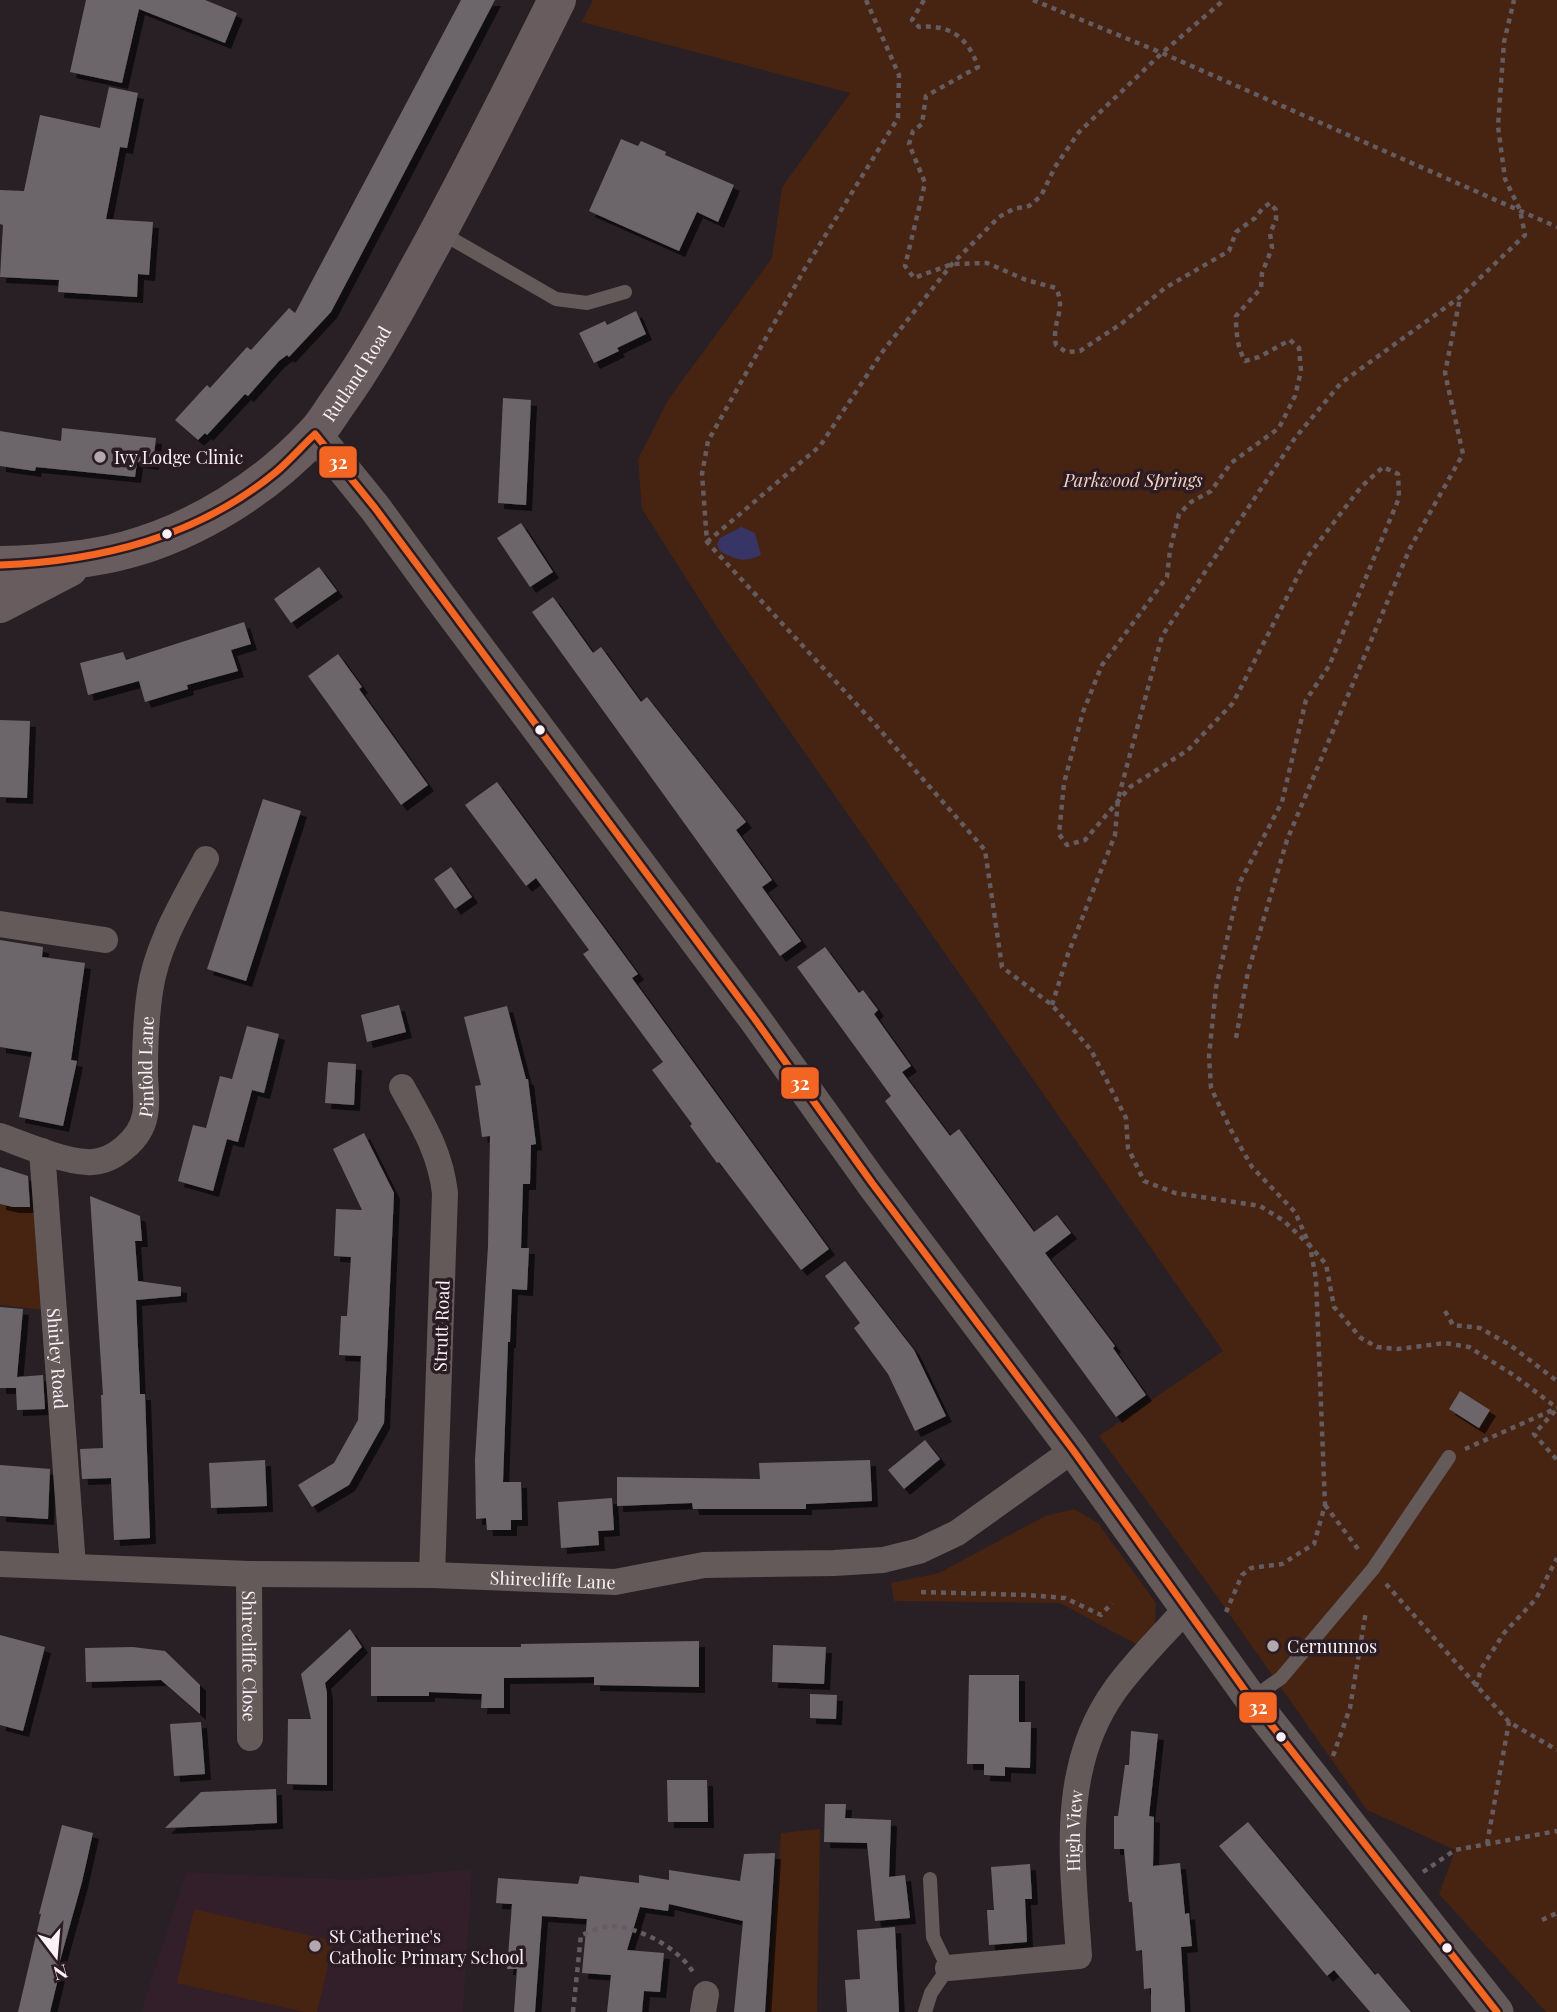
<svg xmlns="http://www.w3.org/2000/svg" width="1557" height="2012" font-family="'Playfair Display',serif">
	<defs>
		<filter id="shadow"><feDropShadow dx="6" dy="6" stdDeviation="0" flood-color="#0009"/></filter>
	</defs>
	<rect width="100%" height="100%" fill="#282024"/>
	<path fill="#321f2a" d="M472,1869L463,2012H141L186,1872L354,1880Z"/>
	<g fill="#472312">
		<path d="M593,0H1557V2012H1546L1439,1894L1455,1850L1367,1810L1211,1588L1099,1436L1223,1351L719,630L642,509L638,459L668,400L772,258L782,187L850,93L582,22Z"/>
		<path d="M0,1204L13,1207H34L44,1310L0,1305Z"/>
		<path d="M1074,1509L1098,1523L1156,1603L1155,1625L1138,1645L1060,1603L894,1601L891,1583L939,1573L1045,1516Z"/>
		<path d="M820,1829L817,2012H768L781,1833Z"/>
		<path d="M194,1909L334,1941L317,2012H304L177,1983Z"/>
	</g>
	<path fill="#373565" d="M741,527L755,533L761,555C744,563 736,560 720,551L717,544L720,538Z"/>
	<g fill="#6c666b" filter="url(#shadow)">
		<path d="M86,0H205L237,13L225,43L139,9L122,83L70,72Z"/>
		<path d="M461,0H495L331,312L289,357L287,355L279,361L248,396L245,394L207,435L205,433L198,440L175,420L207,385L210,388L247,347L251,350L289,308L295,313Z"/>
		<path d="M109,87L138,93L127,148L120,147L106,219L153,222L149,275L138,274L137,297L58,292L59,280L0,277L3,225L0,224V190L24,191L40,115L100,128Z"/>
		<path d="M621,139L638,146L641,141L666,152L665,155L734,185L718,222L697,212L679,251L589,211Z"/>
		<path d="M636,311L646,334L617,348L619,351L594,363L579,333L605,321L607,325Z"/>
		<path d="M503,398L531,400L526,505L498,503Z"/>
		<path d="M62,428L156,438L153,464L137,462L135,477L36,467L35,471L0,466V431L61,441Z"/>
		<path d="M521,523L553,572L530,587L497,538Z"/>
		<path d="M319,567L337,591L291,623L274,599Z"/>
		<path d="M553,597L593,653L601,647L641,702L647,697L746,822L736,830L772,880L762,887L801,941L780,956L532,612Z"/>
		<path d="M244,622L251,644L231,650L238,671L187,685L188,689L145,702L139,681L88,695L80,663L123,652L126,660Z"/>
		<path d="M338,654L362,687L359,689L428,785L401,805L308,676Z"/>
		<path d="M0,720L30,721L27,798L0,797Z"/>
		<path d="M497,782L638,974L632,978L829,1249L801,1270L719,1162L717,1163L690,1126L692,1124L652,1070L663,1062L583,954L589,950L536,878L526,886L465,805Z"/>
		<path d="M263,799L301,811L246,981L207,969Z"/>
		<path d="M451,867L472,897L455,909L434,879Z"/>
		<path d="M0,940L43,947L42,957L85,963L71,1060L77,1061L63,1126L19,1117L32,1052L0,1047Z"/>
		<path d="M825,947L859,993L863,990L878,1010L874,1014L911,1066L902,1072L950,1136L959,1129L1034,1232L1057,1215L1071,1233L1045,1253L1115,1346L1113,1348L1146,1395L1116,1417L885,1101L891,1096L797,967Z"/>
		<path d="M399,1005L406,1032L367,1042L361,1015Z"/>
		<path d="M507,1006L526,1079H528L536,1144L531,1145L530,1184H523L521,1248H529L527,1290L512,1289L510,1342H508L503,1482H521L522,1520H511V1530H487L486,1518L476,1519L475,1460L488,1246L490,1136L482,1137L475,1086L481,1085L464,1017Z"/>
		<path d="M247,1026L279,1034L264,1093L252,1090L238,1142L227,1139L213,1191L178,1181L193,1125L206,1128L220,1076L232,1079Z"/>
		<path d="M328,1062L356,1064L354,1105L325,1103Z"/>
		<path d="M364,1133L394,1193L384,1423L349,1485L312,1507L298,1485L334,1463L358,1420L361,1356L339,1355L341,1316H347L351,1257L334,1256L336,1209L362,1210L333,1149Z"/>
		<path d="M0,1167L28,1176L30,1207H13L0,1204Z"/>
		<path d="M90,1196L140,1216L142,1241H135L138,1281L181,1287V1296L136,1300L140,1394H145L150,1538L114,1540L111,1478L82,1479L80,1449L103,1448L101,1395H103Z"/>
		<path d="M845,1261L914,1350L946,1416L915,1431L888,1374L854,1328L860,1323L825,1276Z"/>
		<path d="M0,1307L23,1309L17,1377L43,1375L45,1409L17,1410L16,1388H0Z"/>
		<path d="M1460,1391L1490,1410L1479,1428L1449,1409Z"/>
		<path d="M925,1440L940,1459L904,1489L888,1470Z"/>
		<path d="M265,1460L267,1506L211,1508L209,1463Z"/>
		<path d="M870,1460L872,1501L806,1504V1509H693L692,1503L617,1506V1477L760,1479L759,1463Z"/>
		<path d="M0,1465L50,1469L48,1519L0,1516Z"/>
		<path d="M612,1498L614,1530L598,1531L599,1545L561,1548L558,1502Z"/>
		<path d="M350,1629L362,1647L325,1683L327,1693V1785L287,1784L288,1719H311L301,1674Z"/>
		<path d="M0,1635L45,1647L23,1731L0,1725Z"/>
		<path d="M699,1641V1687L594,1685V1677L504,1678V1708H481L482,1694L429,1692V1696H371V1647H521V1644Z"/>
		<path d="M773,1645L826,1647L824,1684L772,1682Z"/>
		<path d="M133,1647L165,1651L200,1685V1714L161,1680L86,1682L85,1648Z"/>
		<path d="M969,1675H1019V1722H1031L1030,1768L1005,1767V1776L984,1775V1764H967Z"/>
		<path d="M810,1694L837,1695L836,1719L810,1718Z"/>
		<path d="M201,1722L205,1774L174,1776L170,1724Z"/>
		<path d="M1131,1731L1158,1734L1149,1816L1154,1817L1153,1866L1180,1863L1185,1914L1189,1913L1192,1946L1181,1947L1185,2012H1151V1988L1144,1989L1142,1950L1136,1951L1132,1902H1129L1124,1849H1114V1816H1118L1125,1765H1129Z"/>
		<path d="M667,1780H707L708,1822H668Z"/>
		<path d="M276,1789L277,1823L165,1828L201,1792Z"/>
		<path d="M825,1804H846L845,1818L891,1820L889,1877L905,1875L910,1918L875,1921L867,1843L824,1842Z"/>
		<path d="M1248,1822L1375,1975L1378,1973L1411,2012H1370L1334,1970L1327,1976L1219,1846Z"/>
		<path d="M62,1825L93,1833L82,1882L56,1975H59L50,2012H18L41,1914H39Z"/>
		<path d="M775,1853L765,2012H734L743,1921L669,1904L668,1911L640,1907L627,1950L664,1953L660,1992L644,1991L642,2012H607L611,1975L582,1973L587,1919L542,1916L535,2012H514L517,1969H507L512,1904L496,1903L498,1878L578,1884L580,1876L639,1883V1875L669,1880V1870L740,1881L744,1854Z"/>
		<path d="M1030,1864L1032,1899H1025L1027,1942L989,1945L987,1910H994L991,1867Z"/>
		<path d="M895,1927L899,2012H847L845,1980L860,1979L857,1930Z"/>
	</g>
	<g fill="none" stroke-linecap="round" stroke-linejoin="round">
		<g stroke="#655c60" stroke-width="4.5" stroke-dasharray="5 5" stroke-linecap="butt">
			<path d="M866,0L899,75L898,118L804,270L708,441L702,474L707,542L873,722L985,850L1002,967L1052,1005L1091,1050L1126,1118L1128,1148L1144,1181L1175,1193L1260,1206L1284,1221L1310,1246L1316,1279L1325,1505L1314,1544L1282,1564L1251,1568L1242,1575L1226,1612"/>
			<path d="M924,0L912,20L919,27C949,24 968,37 978,67L926,96L922,124L913,131L909,144L925,183L905,266L914,278L952,264L987,263L1026,280L1056,288C1067,311 1051,321 1056,345L1066,352L1080,351L1121,324L1165,288L1229,251L1236,232L1255,218L1262,209L1270,203L1276,210V220L1270,233L1272,248L1262,273L1261,288L1236,316C1236,331 1237,347 1245,361L1259,357L1290,340L1299,348L1301,371L1295,396L1279,428L1231,463L1211,491L1191,502L1179,514L1170,550L1167,577L1102,665L1083,712L1064,783L1059,834L1067,845L1085,840L1130,787L1188,750L1233,703L1308,556L1361,487L1383,467L1398,474L1399,498L1329,666L1306,700L1282,802L1240,882L1216,988L1209,1056L1211,1088L1231,1130L1252,1167L1295,1212L1310,1246L1326,1264L1334,1307L1361,1338L1377,1347L1398,1349L1445,1343L1469,1347L1515,1376L1557,1408"/>
			<path d="M1033,0L1162,53L1557,227"/>
			<path d="M707,542L820,446L883,351L952,264L999,217L1013,209L1029,206L1041,196L1055,167L1079,132L1162,53L1224,0"/>
			<path d="M1052,1005L1068,954L1115,835L1118,799L1162,636L1295,438L1341,383L1460,297L1525,235L1520,210L1505,179L1498,126L1504,42L1514,0"/>
			<path d="M1236,1038L1248,972L1287,840L1410,548L1463,454L1445,373L1460,298"/>
			<path d="M1445,1311L1453,1325L1480,1328L1510,1345L1557,1381"/>
			<path d="M1555,1411L1534,1434L1557,1460"/>
			<path d="M1465,1449L1557,1408"/>
			<path d="M1325,1505L1361,1553"/>
			<path d="M1386,1584L1509,1722L1557,1750"/>
			<path d="M921,1592L1028,1595L1065,1598L1101,1615L1112,1603"/>
			<path d="M1476,1687L1481,1669L1504,1633L1536,1599L1557,1558"/>
			<path d="M1333,1756L1350,1708L1366,1611"/>
			<path d="M1487,1844L1509,1722"/>
			<path d="M1423,1872L1455,1850L1557,1831"/>
			<path d="M1542,1920L1557,1913"/>
			<path d="M573,2012L581,1935C591,1932 604,1925 613,1926C641,1928 678,1948 693,1972"/>
		</g>
		<g stroke="#645a5a" stroke-width="14">
			<path d="M440,232L556,299L587,303L625,292"/>
			<path d="M1251,1699L1281,1678L1373,1569L1449,1457"/>
			<path d="M925,2012L931,1993L948,1968L933,1937L930,1879"/>
		</g>
		<g stroke="#645a5a" stroke-width="26">
			<path d="M0,924L105,940"/>
			<path d="M402,1087C422,1123 440,1151 445,1193L432,1575"/>
			<path id="s1" d="M0,1136C25,1145 62,1161 87,1162C112,1164 141,1139 145,1115C148,1101 145,1085 145,1072C145,1045 146,1018 150,991C157,943 184,901 206,859"/>
			<path id="s2" d="M42,1151L73,1566"/>
			<path id="s3" d="M0,1564L249,1574L432,1575L615,1582L704,1565L834,1563L883,1560L919,1551L957,1533L1073,1450"/>
			<path id="s4" d="M249,1574L250,1738"/>
			<path id="s5" d="M948,1968L1079,1956C1073,1865 1058,1769 1115,1690C1135,1662 1162,1636 1186,1609"/>
			<path d="M703,2012L706,1994"/>
		</g>
		<path stroke="#645a5a" stroke-width="33" d="M315,434L375,508L440,597L754,1018L872,1183L1073,1450L1251,1699L1497,2012"/>
		<g stroke="#685c5e" stroke-width="38">
			<path id="s6" d="M0,565C42,564 85,561 126,550C196,531 265,488 314,435C324,425 331,412 339,401C369,359 394,314 418,269C467,181 512,90 557,0"/>
			<path d="M0,604L69,568"/>
		</g>
		<defs>
			<path id="bus-1" d="M0,565C101,561 197,537 276,472C290,460 302,446 315,434L375,508L754,1018L872,1183L1073,1450L1251,1699L1497,2012"/>
		</defs>
		<use href="#bus-1" stroke="#2b1c24" stroke-width="12"/>
		<use href="#bus-1" stroke="#f26522" stroke-width="7"/>
	</g>
	<g fill="#b2a8ad" stroke="#2b1c24" stroke-width="2.5">
		<circle cx="100" cy="457" r="7"/>
		<circle cx="1273" cy="1646" r="7"/>
		<circle cx="315" cy="1946" r="7"/>
	</g>
	<g fill="#fcf1f7" stroke="#2b1c24" stroke-width="2.5">
		<circle cx="167" cy="534" r="6"/>
		<circle cx="540" cy="730" r="6"/>
		<circle cx="1281" cy="1737" r="6"/>
		<circle cx="1447" cy="1948" r="6"/>
	</g>
	<g text-anchor="middle" dominant-baseline="central" stroke-width="7" stroke-linejoin="round" paint-order="stroke">
		<g font-size="18" fill="#fcf1f7" stroke="#2b1c24">
			<text stroke="none"><textPath href="#s6" startOffset="425">Rutland Road</textPath></text>
			<text stroke="none"><textPath href="#s1" startOffset="220">Pinfold Lane</textPath></text>
			<text transform="translate(441 1326) rotate(-88)">Strutt Road</text>
			<text stroke="none"><textPath href="#s2" startOffset="208">Shirley Road</textPath></text>
			<text stroke="none"><textPath href="#s3" startOffset="553">Shirecliffe Lane</textPath></text>
			<text stroke="none"><textPath href="#s4" startOffset="82">Shirecliffe Close</textPath></text>
			<text stroke="none"><textPath href="#s5" startOffset="257">High View</textPath></text>
		</g>
		<g font-size="18" fill="#fcf1f7" stroke="#2b1c24" text-anchor="start">
			<text x="114" y="457">Ivy Lodge Clinic</text>
			<text x="1287" y="1646">Cernunnos</text>
			<text x="329" y="1936">St Catherine's<tspan x="329" dy="21">Catholic Primary School</tspan></text>
		</g>
		<g font-size="18" font-style="italic" fill="#f7d2c1" stroke="#2b1c24">
			<text x="1133" y="480">Parkwood Springs</text>
		</g>
	</g>
	<g stroke="#2b1c24" stroke-width="2.5">
		<rect x="318" y="445" width="40" height="34" rx="7" fill="#f26522"/>
		<rect x="780" y="1066" width="40" height="34" rx="7" fill="#f26522"/>
		<rect x="1238" y="1691" width="40" height="33" rx="7" fill="#f26522"/>
	</g>
	<g font-size="19" text-anchor="middle" font-weight="bold" fill="#fff">
		<text x="338" y="469">32</text>
		<text x="800" y="1090">32</text>
		<text x="1258" y="1714">32</text>
	</g>
	<g transform="translate(56 1956) rotate(164)" stroke="#2b1c24" stroke-width="5" paint-order="stroke">
	<path d="M0-5L12 26L0 18L-12 26Z" fill="#fcf1f7"/>
	<text y="-10" font-size="19" font-weight="bold" text-anchor="middle" fill="#fcf1f7">N</text>
	</g>
</svg>
